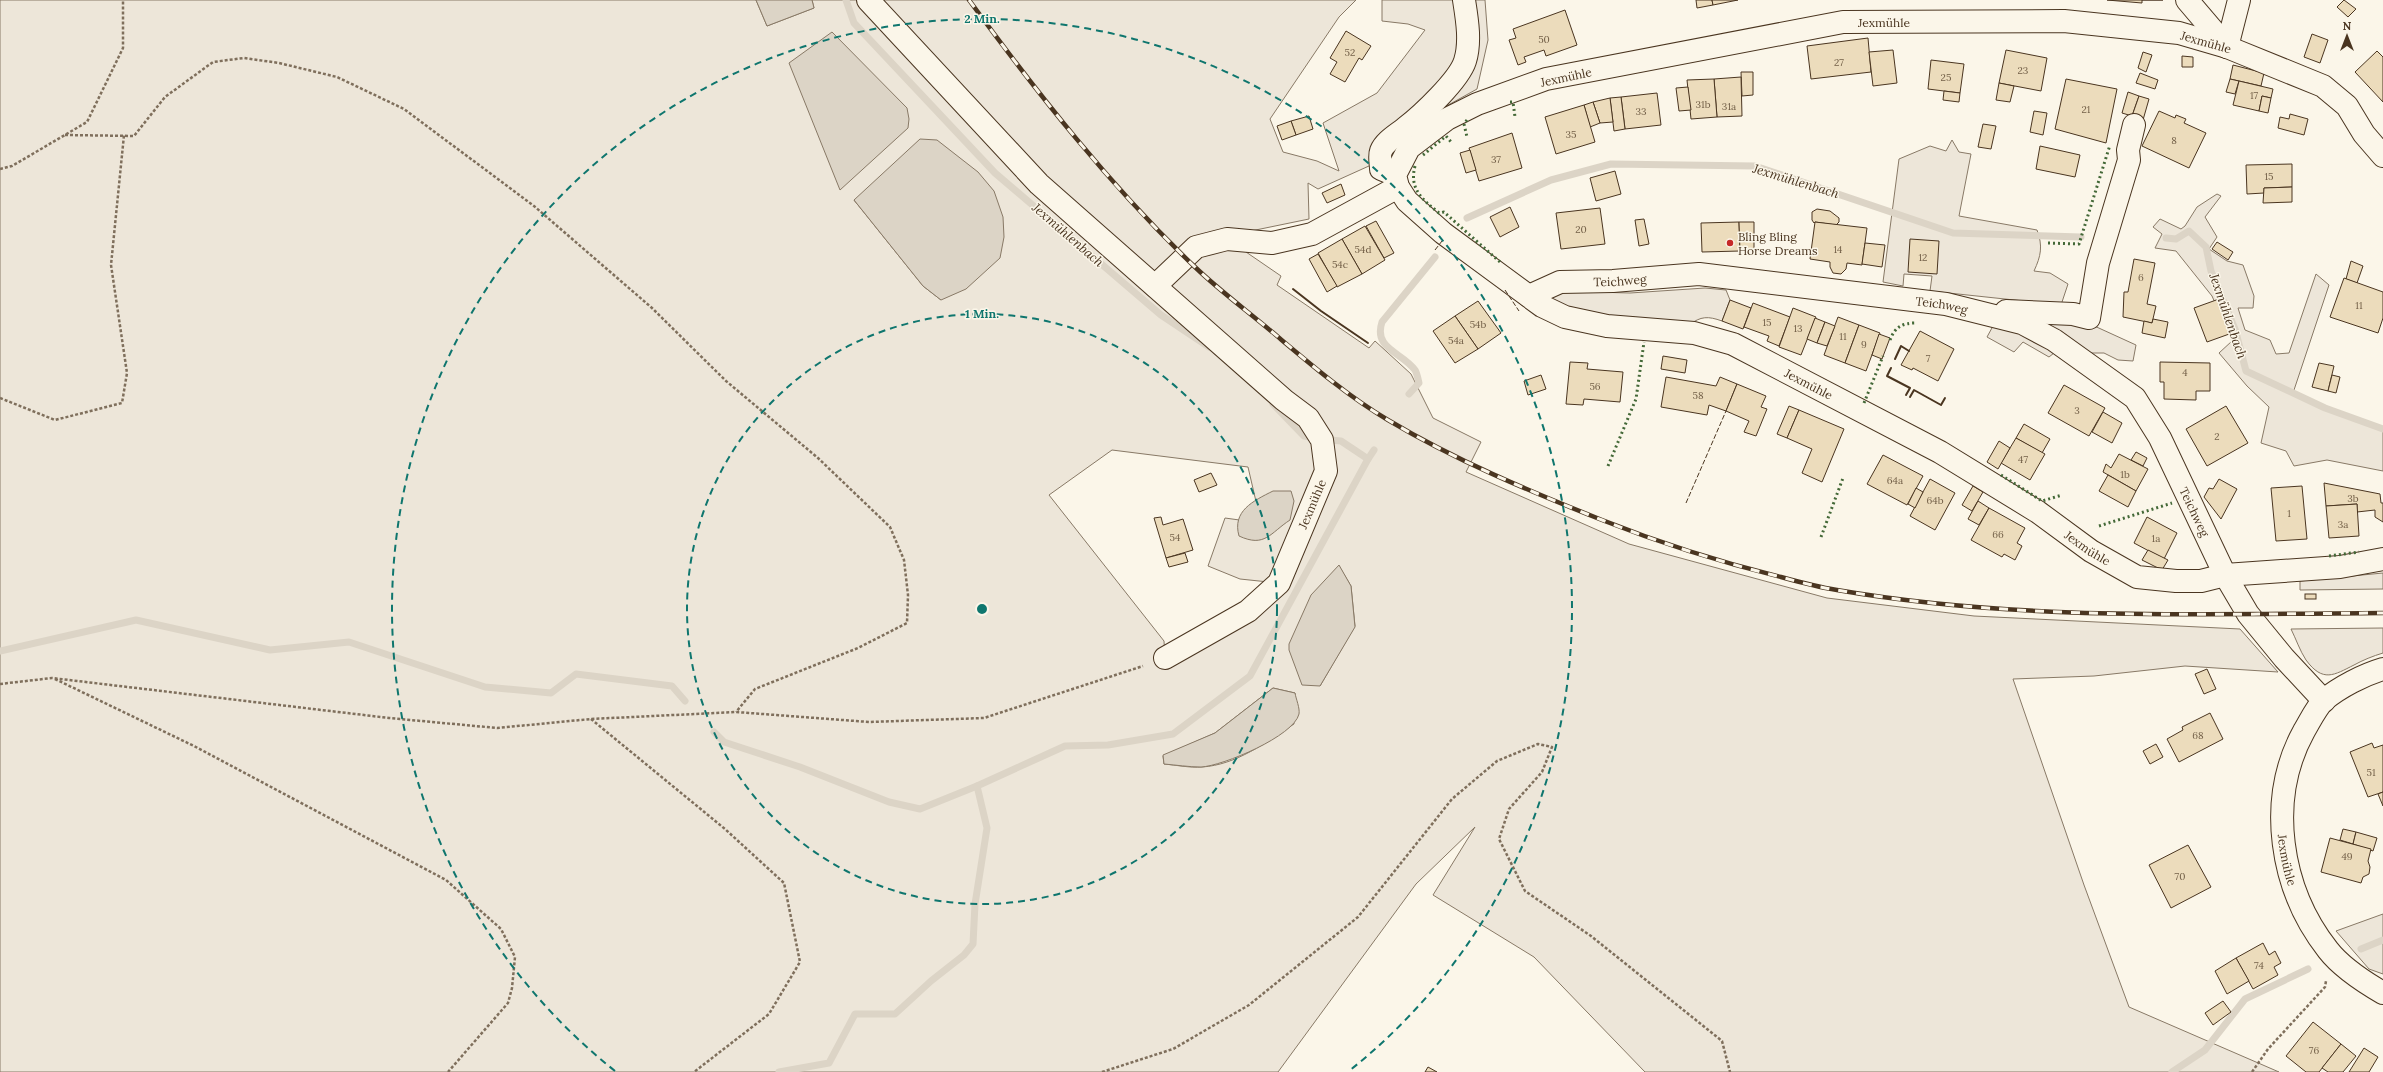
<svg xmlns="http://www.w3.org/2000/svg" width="2383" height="1072" font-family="Lora,serif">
	<rect width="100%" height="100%" fill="#fbf6e9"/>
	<g fill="#ede6d9" stroke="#887966" fill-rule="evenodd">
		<path d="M0,0H756L767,26L814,8L812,0H1356L1339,17L1270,119L1283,152L1317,161L1339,171L1323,123L1377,93L1425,30L1408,24L1382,21V0H1485L1488,40L1477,89L1434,113L1380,161L1318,189L1308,183L1309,219L1246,232V252L1281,276L1277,285L1369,348L1375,341L1411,374L1433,418L1481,442L1466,472L1629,544L1827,598L1974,616L2240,629L2278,672L2185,666L2094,676L2013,679L2084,885L2129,1007L2279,1072H1645L1534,957L1433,895L1475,827L1416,884L1278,1072H0ZM854,200L941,300L923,286ZM1112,450L1248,467L1261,523L1225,518L1208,566L1240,579L1278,583L1165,658L1164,641L1049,495ZM1339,566L1351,586L1355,626L1320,686ZM1273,688L1295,693L1294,724C1267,742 1236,765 1202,767C1190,768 1176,765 1164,764L1163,756L1215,733Z"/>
		<path d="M1952,140L1959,152L1971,154L1959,216L2037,230C2043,246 2041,256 2034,271L2050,273L2068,284L2061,305L1930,291L1932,276L1904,274L1903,286L1883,282L1899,159L1930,146L1946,151Z"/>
		<path d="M2217,194L2221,196L2205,217L2217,237L2209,249L2227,261L2243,265L2254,296L2253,308H2238L2245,330L2270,340L2276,354L2289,353L2316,274L2329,285L2293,393L2325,408L2383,429V471L2327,460L2294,466L2286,451L2261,443L2269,407L2247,386L2219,353L2232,341L2212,296L2176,251L2155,248L2162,234L2153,227L2160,219L2181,229L2185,226L2197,207Z"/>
		<path d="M1705,288L1726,290L1730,300L1722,321C1708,316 1701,316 1689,325L1584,317L1552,299L1556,291L1630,293Z"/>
		<path d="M2037,321L2090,324L2136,345L2133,361L2118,360L2104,353H2083Z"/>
		<path d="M1993,326L2015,327L2054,353L2049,357L2023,342L2014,352L1987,337Z"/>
		<path d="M2383,573V589L2300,590V581Z"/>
		<path d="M2383,628V653C2373,656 2363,660 2354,665C2334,675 2323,683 2306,660C2300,651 2296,639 2291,629Z"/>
		<path d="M2383,914V974L2369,969L2336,931Z"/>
	</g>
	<g fill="#dcd4c6" stroke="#887966">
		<path d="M756,0H812L814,8L767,26Z"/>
		<path d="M832,32L907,108L909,119L908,128L840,190L789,63Z"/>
		<path d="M920,139L937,140L978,172L994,191L1003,217L1004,237L1000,258L966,289L941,300L923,286L854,200Z"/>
		<path d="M1273,491H1291L1294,501L1290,520C1270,533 1265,548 1239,536C1232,511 1253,501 1273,491Z"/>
		<path d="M1339,565L1351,586L1355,627L1320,686L1302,685L1289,650V644L1311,595Z"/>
		<path d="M1273,688L1295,693C1296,699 1300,708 1299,714C1294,736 1223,766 1201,767C1189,767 1176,765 1164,764L1163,755L1215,733Z"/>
	</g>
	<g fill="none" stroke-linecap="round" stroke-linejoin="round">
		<g stroke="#dcd4c6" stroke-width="7">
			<path d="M846,0L854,23L995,173L1161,315L1209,347"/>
			<path d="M1467,218L1551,180L1611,164L1755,166L1953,233L2081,237"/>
			<path d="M2166,238L2176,239L2189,231L2206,247L2211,271L2235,329L2246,371L2325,408L2383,429"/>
			<path d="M1409,394L1419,383C1418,379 1417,373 1415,370C1402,352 1373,349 1382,322L1435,257"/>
			<path d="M1273,404L1304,436L1315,438"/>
			<path d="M1330,440L1341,441L1368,459L1374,450"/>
			<path d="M0,651L136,620L270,650L349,642L485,687L551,693L576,674L672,686L685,701"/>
			<path d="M714,732L724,742L800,767L889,802L920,809L977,786"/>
			<path d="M2361,949L2383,940"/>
			<path d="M779,1072L829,1063L855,1014H895L931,981L964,955L973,944L975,904L987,828L977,786L1065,746L1108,745L1173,734L1250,676L1368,459"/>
			<path d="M2172,1072L2205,1050L2245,999L2308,969"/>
		</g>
	</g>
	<g fill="#ecdcbc" stroke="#4a3520">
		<path d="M1696,0H1712L1713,5L1697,8Z"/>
		<path d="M1712,0H1738L1713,5Z"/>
		<path d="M2107,0H2163H2142V3Z"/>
		<path d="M2344,0L2356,9L2348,17L2337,7Z"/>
		<path d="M1565,10L1577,45L1546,56L1544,50L1524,57L1526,62L1518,65L1509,40L1516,38L1513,29Z"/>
		<path d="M1346,31L1371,46L1362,60L1359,58L1345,82L1330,74L1337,62L1330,58Z"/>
		<path d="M2312,34L2328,40L2320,63L2304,57Z"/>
		<path d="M1868,38L1871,72L1811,79L1807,46Z"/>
		<path d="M1893,50L1897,83L1873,86L1869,52Z"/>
		<path d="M2006,50L2047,58L2041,91L1999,83Z"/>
		<path d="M2377,51L2383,57V102L2355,72Z"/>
		<path d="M2143,52L2152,55L2146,72L2138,68Z"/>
		<path d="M2182,56L2193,57V67H2182Z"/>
		<path d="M1931,60L1964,64L1960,93L1928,89Z"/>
		<path d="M2233,65L2264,73L2261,86L2230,79Z"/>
		<path d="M1741,72H1753V95L1742,96Z"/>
		<path d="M2140,73L2158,80L2155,89L2136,83Z"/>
		<path d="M1741,77L1742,116L1717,117L1714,79Z"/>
		<path d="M1714,79L1717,117L1691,119L1687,80Z"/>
		<path d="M2066,79L2117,89L2106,143L2055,129Z"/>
		<path d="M2230,79L2239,81L2235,94L2226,92Z"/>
		<path d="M2239,81L2273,89L2271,98L2262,96L2259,111L2233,105Z"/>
		<path d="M1999,83L2014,86L2010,102L1996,100Z"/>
		<path d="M1688,87L1691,110L1679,111L1676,88Z"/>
		<path d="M1944,91L1960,93L1959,102L1943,100Z"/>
		<path d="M2128,92L2139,96L2132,116L2122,113Z"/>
		<path d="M1657,93L1661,125L1625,129L1621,97Z"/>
		<path d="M2139,96L2149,99L2143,120L2132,116Z"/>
		<path d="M2262,96L2271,98L2268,113L2259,111Z"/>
		<path d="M1621,97L1625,129L1614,131L1610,98Z"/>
		<path d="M1610,98L1613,122L1600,123L1593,102Z"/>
		<path d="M1593,102L1600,123L1590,127L1584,105Z"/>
		<path d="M1584,105L1595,142L1556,154L1545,117Z"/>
		<path d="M2034,111L2047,113L2043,135L2030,132Z"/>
		<path d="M2159,111L2175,118L2176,115L2186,119L2184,123L2206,133L2189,168L2142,146Z"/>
		<path d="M2290,114L2308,119L2304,135L2278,128L2280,117L2289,119Z"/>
		<path d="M1309,116L1313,129L1296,135L1291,121Z"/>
		<path d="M1291,121L1296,135L1282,140L1277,126Z"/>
		<path d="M1983,124L1996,126L1991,149L1978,147Z"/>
		<path d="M1512,133L1522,168L1479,181L1469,148Z"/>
		<path d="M2040,146L2080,155L2075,177L2036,169Z"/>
		<path d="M1470,150L1476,170L1466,173L1460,153Z"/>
		<path d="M2292,164V187L2264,188V193L2247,194L2246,165Z"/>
		<path d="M1615,171L1621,194L1596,201L1590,178Z"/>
		<path d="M1341,184L1345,195L1327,203L1322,193Z"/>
		<path d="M2292,187V202L2263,203L2264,188Z"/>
		<path d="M1510,207L1519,227L1500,237L1490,217Z"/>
		<path d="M1600,208L1605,244L1561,249L1556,213Z"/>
		<path d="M1817,209L1830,211L1839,218V222L1836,225L1815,222L1814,223L1812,220V212Z"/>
		<path d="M1644,219L1649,244L1639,246L1635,220Z"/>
		<path d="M1376,221L1394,253L1384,258L1366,226Z"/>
		<path d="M1739,222L1740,251L1702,252L1701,223Z"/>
		<path d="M1739,222H1754V250L1740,251Z"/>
		<path d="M1815,222L1867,228L1862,265L1847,263L1846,269L1841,274L1833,273L1830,267V262L1810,259Z"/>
		<path d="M1365,226L1385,260L1362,274L1342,239Z"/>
		<path d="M1342,239L1362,274L1337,287L1318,253Z"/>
		<path d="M1910,239L1939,241L1937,274L1908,272Z"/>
		<path d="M2217,242L2233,252L2228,260L2212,249Z"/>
		<path d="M1865,243L1885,245L1882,267L1862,264Z"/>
		<path d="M1318,254L1337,286L1327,292L1309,259Z"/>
		<path d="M2134,259L2155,263L2147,304L2156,306L2152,323L2123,317L2124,292H2128Z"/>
		<path d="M2351,261L2363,266L2357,283L2346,279Z"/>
		<path d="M2344,278L2383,292V318L2378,333L2330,317Z"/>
		<path d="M2219,299L2232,333L2207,342L2194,308Z"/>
		<path d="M1730,300L1751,308L1743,329L1722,321Z"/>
		<path d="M1478,301L1501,333L1478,349L1455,316Z"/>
		<path d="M1753,303L1790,317L1779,346L1767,341L1769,336L1744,327Z"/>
		<path d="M1793,308L1816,317L1801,355L1779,347Z"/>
		<path d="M1455,316L1478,349L1455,363L1433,331Z"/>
		<path d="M1838,317L1859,325L1845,363L1824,355Z"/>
		<path d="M1815,318L1825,322L1817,343L1807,339Z"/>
		<path d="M2153,319L2168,322L2165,338L2142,333L2144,321L2152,323Z"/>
		<path d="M1825,322L1835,326L1827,346L1817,343Z"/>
		<path d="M1859,325L1880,333L1866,371L1845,363Z"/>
		<path d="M1920,331L1954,349L1938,381L1913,368L1912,370L1901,365Z"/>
		<path d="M1879,334L1890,338L1882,359L1872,355Z"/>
		<path d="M1663,356L1687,360L1685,373L1661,369Z"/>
		<path d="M1570,362L1588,363L1587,369L1623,372L1620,402L1584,399L1583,405L1566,404Z"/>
		<path d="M2160,362L2210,363V391H2196V400L2164,399V382H2160Z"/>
		<path d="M2319,363L2334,366L2328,391L2312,387Z"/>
		<path d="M1541,375L1546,389L1528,395L1524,381Z"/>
		<path d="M2332,375L2340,377L2336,393L2328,391Z"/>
		<path d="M1666,377L1716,386L1720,377L1737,384L1726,411L1709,405L1707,415L1661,407Z"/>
		<path d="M1737,384L1766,396L1761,407L1767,409L1756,436L1744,432L1749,421L1726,411Z"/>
		<path d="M2064,385L2105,408L2089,436L2048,413Z"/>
		<path d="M1789,406L1799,410L1787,438L1777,434Z"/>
		<path d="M2226,406L2248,443L2207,466L2186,429Z"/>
		<path d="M1799,410L1844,429L1822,482L1802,473L1812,449L1787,438Z"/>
		<path d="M2103,412L2122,423L2112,443L2092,432Z"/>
		<path d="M2024,424L2050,439L2042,453L2016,438Z"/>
		<path d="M2016,438L2045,454L2030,480L2001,463Z"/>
		<path d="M1999,441L2010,448L1998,469L1987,462Z"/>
		<path d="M2136,452L2147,458L2143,466L2131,460Z"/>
		<path d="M2119,454L2148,469L2136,491L2103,472L2106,464L2111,468Z"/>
		<path d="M1883,455L1923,476L1907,505L1867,484Z"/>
		<path d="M1211,473L1217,485L1199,492L1194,480Z"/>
		<path d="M2108,475L2136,491L2128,507L2099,491Z"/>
		<path d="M1930,479L1955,493L1935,530L1910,516Z"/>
		<path d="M2219,479L2237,489L2221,519L2204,497L2209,488L2213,489Z"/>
		<path d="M2324,483L2380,494L2381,503H2383V522L2375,517V510L2357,512V504L2326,506Z"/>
		<path d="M1973,486L1983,492L1972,511L1962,505Z"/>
		<path d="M2302,486L2307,539L2276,541L2271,488Z"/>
		<path d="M1916,488L1923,492L1915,508L1908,504Z"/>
		<path d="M1978,501L1989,508L1979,525L1968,519Z"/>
		<path d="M2357,504L2359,536L2329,538L2326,506Z"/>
		<path d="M1989,508L2025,528L2017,543L2022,546L2015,560L2004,554L2002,557L1971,540Z"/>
		<path d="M1161,517L1163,525L1183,519L1193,550L1166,558L1154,518Z"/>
		<path d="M2147,517L2177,533L2164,559L2134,543Z"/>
		<path d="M2148,550L2168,560L2162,570L2142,560Z"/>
		<path d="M1185,553L1188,562L1169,567L1166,558Z"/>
		<rect x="2305" y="594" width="11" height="5"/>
		<path d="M2207,669L2216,689L2204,694L2195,674Z"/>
		<path d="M2210,713L2223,739L2179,762L2167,739L2183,730L2182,727Z"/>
		<path d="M2372,743L2374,748L2383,745V792L2368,797L2350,752Z"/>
		<path d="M2156,744L2163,757L2150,764L2143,751Z"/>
		<path d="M2383,792V806L2378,794Z"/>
		<path d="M2343,829L2356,832L2353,844L2340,840Z"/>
		<path d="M2356,832L2377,838L2373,851L2353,844Z"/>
		<path d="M2330,838L2371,849L2368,861L2370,867L2369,874L2363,877L2361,883L2321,872Z"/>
		<path d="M2188,845L2211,887L2171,908L2149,865Z"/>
		<path d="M2263,943L2269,955L2275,951L2281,963L2274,967L2278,975L2253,989L2236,958Z"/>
		<path d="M2236,958L2249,981L2227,994L2215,971Z"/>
		<path d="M2223,1001L2231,1012L2213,1025L2205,1013Z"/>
		<path d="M2313,1022L2341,1044L2319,1072H2306L2286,1056Z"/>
		<path d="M2341,1044L2356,1056L2343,1072H2328L2322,1068Z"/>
		<path d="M2364,1048L2378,1057L2369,1072H2349Z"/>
		<path d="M1428,1067L1437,1072H1425Z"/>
	</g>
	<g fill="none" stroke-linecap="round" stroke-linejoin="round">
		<defs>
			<g id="minor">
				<path d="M868,0L1039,184L1284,400L1308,418L1322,440L1326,471L1279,583L1248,611L1165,658"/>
				<path d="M2187,0L2227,47"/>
				<path d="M2227,47L2239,0"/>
				<path id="s1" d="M2383,156L2364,134L2347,106L2323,86L2227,47L2179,33L2064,21L1843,22L1546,79L1477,104L1447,119L1409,148L1395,175L1398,187L1407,201L1443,233L1542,306L1565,317L1607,326L1694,333L1733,344L1940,452L2038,512L2091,551L2137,577L2176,581H2201L2225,575L2340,567L2383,559"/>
				<path d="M1395,175L1381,169C1381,164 1379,156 1381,151C1385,141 1398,134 1405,128C1422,115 1459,80 1465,61C1471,42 1467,19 1464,0"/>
				<path d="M1155,286L1196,247L1227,239L1272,243L1312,234L1398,187"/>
				<path id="s2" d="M1529,296L1560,282L1613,281L1699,274L1946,304L2022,323L2054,340L2135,398L2160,438L2225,575L2248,614L2284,658L2324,701"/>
				<path d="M2006,311L2073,314L2089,318L2098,263L2129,160L2128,150L2134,125"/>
				<path id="s3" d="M2383,669C2363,675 2340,687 2324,700C2316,708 2310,721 2304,731C2266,800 2280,889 2328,950C2342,968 2364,982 2383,993"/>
			</g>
		</defs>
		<use href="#minor" stroke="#4a3520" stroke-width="24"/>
		<g stroke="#7f6f5c" stroke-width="2.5" stroke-dasharray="3 2" stroke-linecap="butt">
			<path d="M65,135L134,136L165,97L213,62L244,58L279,63L337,77L404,109L534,206L652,308L726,381L818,458L890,527L904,560L908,595L907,623L858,648L755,689L736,712"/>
			<path d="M0,169L12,166L87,122L123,48V0"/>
			<path d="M0,398L55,420L122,403L127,373L111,265L124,135"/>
			<path d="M55,679L194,746L446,880L501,929L515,957L512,988L508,1003L448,1072"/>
			<path d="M0,684L52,678L389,718L497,728L591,719L736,712L869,722L984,718L1143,666"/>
			<path d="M591,719L725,829L784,883L800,962L769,1014L694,1072"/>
			<path d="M1102,1072L1173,1049L1249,1005L1358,917L1452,799L1497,761L1538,744L1552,747L1542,772L1509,809L1499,839L1525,891L1591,936L1722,1041L1730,1072"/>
			<path d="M2252,1072L2268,1049L2325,987L2326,981"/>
		</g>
		<use href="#minor" stroke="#fbf6e9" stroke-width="22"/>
		<defs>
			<path id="rail" d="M969,0C1038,94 1111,187 1196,268C1219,290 1246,310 1271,331C1308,362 1346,395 1388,420C1455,460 1529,491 1602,520C1660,543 1720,562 1781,577C1799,582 1818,587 1837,590C2017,621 2201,614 2383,613"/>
		</defs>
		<use href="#rail" stroke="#4a3520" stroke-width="4.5"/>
		<use href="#rail" stroke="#fbf6e9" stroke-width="3" stroke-dasharray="9" stroke-linecap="butt"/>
		<g stroke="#436837" stroke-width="3" stroke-dasharray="2 3" stroke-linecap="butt">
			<path d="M1510,102H1513L1515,117"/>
			<path d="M1467,120L1464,124L1467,137"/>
			<path d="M1423,155L1446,136L1452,143"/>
			<path d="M1415,166C1409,189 1422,199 1439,213L1444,212L1500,262"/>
			<path d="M2048,243L2079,244L2110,145"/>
			<path d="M1890,340C1895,327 1902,323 1916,323"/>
			<path d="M1864,403L1883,356"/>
			<path d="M1608,466L1636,399L1644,342"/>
			<path d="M2001,475L2042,501L2062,495"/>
			<path d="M2099,526L2172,503"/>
			<path d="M1821,537L1843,478"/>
			<path d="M2329,556L2359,552"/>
		</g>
		<g stroke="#4a3520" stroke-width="1" stroke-dasharray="5 2" stroke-linecap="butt">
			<path d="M1435,250L1442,241"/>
			<path d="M1505,290L1519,311"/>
			<path d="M1686,503L1726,411"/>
		</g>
		<g stroke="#4a3520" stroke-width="2">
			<path d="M1293,289L1321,311L1368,343"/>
			<path d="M1895,359L1901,346L1909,351"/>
			<path d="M1891,368L1887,376L1910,388L1906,395"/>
			<path d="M1910,397L1914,390L1941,405L1945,398"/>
		</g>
	</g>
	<g fill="none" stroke="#0f766e" stroke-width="2" stroke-dasharray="7 5">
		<circle cx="982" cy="609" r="295"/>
		<path d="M615 1071A590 590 0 1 1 1349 1071"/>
	</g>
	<circle fill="#c62828" stroke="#fbf6e9" stroke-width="1.5" cx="1730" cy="243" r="4"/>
	<g text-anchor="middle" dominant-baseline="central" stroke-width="3" stroke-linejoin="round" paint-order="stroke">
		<g font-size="10" fill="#725f47">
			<text x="1544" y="39">50</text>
			<text x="1350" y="52">52</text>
			<text x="1839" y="62">27</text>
			<text x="2023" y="70">23</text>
			<text x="1946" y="77">25</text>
			<text x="2254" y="95">17</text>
			<text x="1703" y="104">31b</text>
			<text x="1729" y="106">31a</text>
			<text x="2086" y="109">21</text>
			<text x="1641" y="111">33</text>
			<text x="1571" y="134">35</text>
			<text x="2174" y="140">8</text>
			<text x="1496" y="159">37</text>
			<text x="2269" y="176">15</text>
			<text x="1581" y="229">20</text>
			<text x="1363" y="249">54d</text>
			<text x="1838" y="249">14</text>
			<text x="1923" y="257">12</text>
			<text x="1340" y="264">54c</text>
			<text x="2141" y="277">6</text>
			<text x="2359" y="305">11</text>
			<text x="1767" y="322">15</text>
			<text x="1478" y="324">54b</text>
			<text x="1798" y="328">13</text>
			<text x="1843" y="336">11</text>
			<text x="1456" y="340">54a</text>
			<text x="1864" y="344">9</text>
			<text x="1928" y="358">7</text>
			<text x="2185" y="372">4</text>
			<text x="1595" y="386">56</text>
			<text x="1698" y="395">58</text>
			<text x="2077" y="410">3</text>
			<text x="2217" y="436">2</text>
			<text x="2023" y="459">47</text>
			<text x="2125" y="474">1b</text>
			<text x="1895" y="480">64a</text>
			<text x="2353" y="498">3b</text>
			<text x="1935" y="500">64b</text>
			<text x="2289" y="513">1</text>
			<text x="2343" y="524">3a</text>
			<text x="1998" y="534">66</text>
			<text x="1175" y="537">54</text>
			<text x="2156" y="538">1a</text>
			<text x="2198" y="735">68</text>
			<text x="2371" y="772">51</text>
			<text x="2347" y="856">49</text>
			<text x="2180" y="876">70</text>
			<text x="2259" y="965">74</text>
			<text x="2314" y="1050">76</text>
		</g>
		<g font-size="12" fill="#4a3520" stroke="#fbf6e9">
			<text x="1884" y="22">Jexmühle</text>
			<text transform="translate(2206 42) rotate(16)">Jexmühle</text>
			<text transform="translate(1566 77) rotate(-12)">Jexmühle</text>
			<text stroke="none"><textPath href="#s2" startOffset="94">Teichweg</textPath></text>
			<text stroke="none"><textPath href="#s2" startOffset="418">Teichweg</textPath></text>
			<text stroke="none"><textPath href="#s1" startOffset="1553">Jexmühle</textPath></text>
			<text transform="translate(1312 504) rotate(-67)">Jexmühle</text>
			<text stroke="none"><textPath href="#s2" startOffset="765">Teichweg</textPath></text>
			<text stroke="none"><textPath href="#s1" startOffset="1877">Jexmühle</textPath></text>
			<text stroke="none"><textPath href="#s3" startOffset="237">Jexmühle</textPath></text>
		</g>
		<g font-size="12" fill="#4a3520" stroke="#fbf6e9" text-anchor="start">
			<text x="1738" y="236">Bling Bling<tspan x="1738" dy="14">Horse Dreams</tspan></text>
		</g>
		<g font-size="13" font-style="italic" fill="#4a3520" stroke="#fbf6e9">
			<text transform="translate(1796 181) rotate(17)">Jexmühlenbach</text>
			<text transform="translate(1068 235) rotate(41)">Jexmühlenbach</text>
			<text transform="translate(2228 316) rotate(71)">Jexmühlenbach</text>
		</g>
	</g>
	<circle cx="982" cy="609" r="6" fill="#0f766e" stroke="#fbf6e9" stroke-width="2"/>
	<g font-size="12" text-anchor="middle" font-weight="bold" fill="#0f766e" stroke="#fbf6e9" stroke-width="3" stroke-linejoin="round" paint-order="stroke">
		<text x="982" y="23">2 Min.</text>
		<text x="982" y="318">1 Min.</text>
	</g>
	<g transform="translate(2347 36)" stroke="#fbf6e9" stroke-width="3" paint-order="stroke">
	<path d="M0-3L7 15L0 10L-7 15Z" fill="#4a3520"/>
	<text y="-6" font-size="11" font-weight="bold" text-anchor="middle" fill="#4a3520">N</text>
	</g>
</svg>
